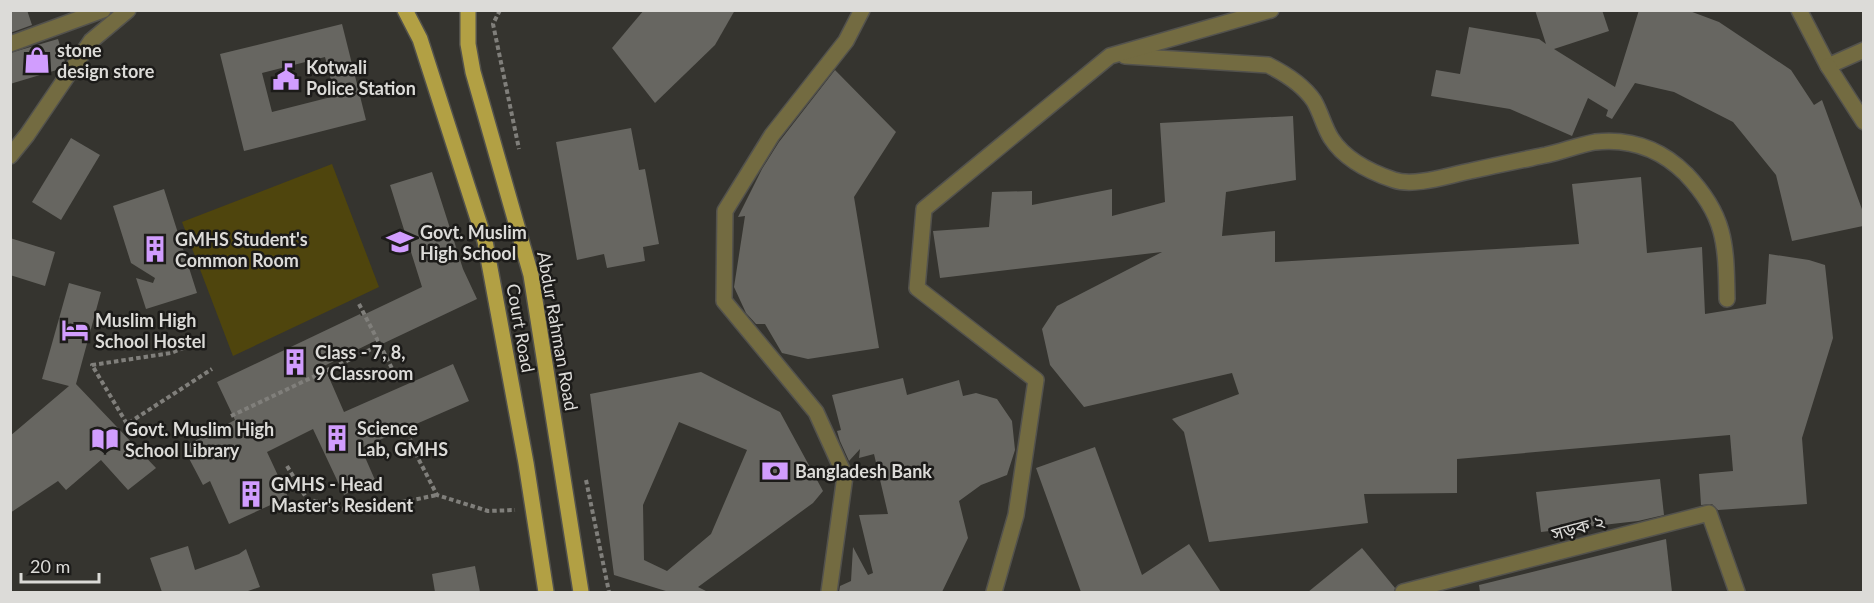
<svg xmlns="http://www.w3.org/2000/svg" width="1874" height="603" font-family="Lato,'Noto Sans Bengali',sans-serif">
	<rect width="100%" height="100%" fill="#35342f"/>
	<path fill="#4f450d" d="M332,164L379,287L233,356L182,222Z"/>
	<g fill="#676661" fill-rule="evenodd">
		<path d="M10,10H27L32,25L10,33Z"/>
		<path d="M644,10H735L715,45L655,103L612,48Z"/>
		<path d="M1535,10H1602L1609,31L1554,49L1615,87L1639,10H1687L1719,22L1791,70L1814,105L1822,100L1863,212V226L1792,241L1776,175L1733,122L1674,92L1635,83L1612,119L1606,116L1608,110L1588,98L1572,136L1510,109L1431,96L1436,70L1460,74L1469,27L1539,39L1546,44Z"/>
		<path d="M342,24L366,120L244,151L220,54ZM325,57L335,96L272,112L262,73Z"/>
		<path d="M58,39L65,62L60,69L10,84V53Z"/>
		<path d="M835,70L896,132L854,197L879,348L808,359L782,353L765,324H756L746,313L734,287L745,216L738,217L762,169L779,142Z"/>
		<path d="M1293,116L1296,180L1226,192L1222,236L1275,231V262L1579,244L1572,184L1641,177L1647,253L1702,247L1705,314L1766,304L1769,254L1809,260L1825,265L1833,338L1802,438L1807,504L1718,510L1712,504L1701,505L1699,474L1733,471L1730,435L1457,459V493L1364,494L1368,523L1209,542L1184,432L1172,419L1239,394L1232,373L1084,407L1050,365L1042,329L1057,306L1162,252L940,278L933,231L989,227L992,192L1032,191V205L1112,189V216L1165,202L1160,123Z"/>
		<path d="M631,128L639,170L645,169L659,244L643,247L645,261L607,268L604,254L577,260L556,142Z"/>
		<path d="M71,138L100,155L61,220L32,202Z"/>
		<path d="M432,172L463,269L477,299L382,344L379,339L324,366L344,412L453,364L469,401L361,448L375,480L344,495L313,429L267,452L288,497L229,524L210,481L203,485L183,447L235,420L217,382L360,314L361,316L422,287L390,185Z"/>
		<path d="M164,189L197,293L146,309L136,278L153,283L155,278L131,263L113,206Z"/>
		<path d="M10,238L55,252L45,286L10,275Z"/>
		<path d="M69,283L101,292L76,384L156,468L128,490L101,460L66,490L58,481L10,513V436L69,386L42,379Z"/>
		<path d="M701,372L780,412L823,491L813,503L698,587L708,592H669L614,575L590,394ZM679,422L747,450L711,534L667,571L644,560L643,505Z"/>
		<path d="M903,378L907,395L959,380L963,396L976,393L997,399L1012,421L1015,450L1007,475L981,485L959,501L968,538L942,592H839L840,586L851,581L853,547L868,575L873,573L859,515L888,514L874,454L859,458L860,449L849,461L840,441L837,431L841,430L832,395Z"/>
		<path d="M1095,447L1142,575L1189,544L1221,592H1081L1036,468Z"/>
		<path d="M1660,479L1664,515L1638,521L1541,532L1536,492Z"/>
		<path d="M1666,539L1672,592H1480L1479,585Z"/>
		<path d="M188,546L195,570L239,554L246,549L260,587L245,592H162L150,558Z"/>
		<path d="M1362,548L1395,588L1394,592H1308Z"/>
		<path d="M475,566L480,592H435L432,574Z"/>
	</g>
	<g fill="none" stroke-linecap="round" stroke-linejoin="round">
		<defs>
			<g id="minor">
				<path d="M1799,10L1828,66L1864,50"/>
				<path d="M10,44L103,10"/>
				<path d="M1125,56L1268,65C1284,73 1304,86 1314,101C1321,113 1324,127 1331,138C1345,160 1370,172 1394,180C1411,186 1440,178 1457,174C1487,167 1517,161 1546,155C1563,151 1579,145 1595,142C1631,138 1661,149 1686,174C1726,216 1726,244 1727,299"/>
				<path d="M1828,66L1864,122"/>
				<path d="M10,156L27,135L91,41L128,10"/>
				<path d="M829,592L845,476L816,412L724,301L725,211L772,135L846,41L862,10"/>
				<path d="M994,592L1016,515L1036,380L917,288L924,209L1110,56L1271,10"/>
				<path d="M1403,592L1709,513L1737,592"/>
			</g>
			<g id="major">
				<path d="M405,10L420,39L485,241L526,463L546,592"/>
				<path d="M468,10V44L473,72L531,275L581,592"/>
			</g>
		</defs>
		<use href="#minor" stroke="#53524d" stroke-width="18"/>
		<use href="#major" stroke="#53524d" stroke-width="18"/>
		<g stroke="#807f7b" stroke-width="4" stroke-dasharray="4.5 3" stroke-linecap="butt">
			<path d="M500,10L493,24L519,149"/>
			<path d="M359,304L399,382"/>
			<path d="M205,339L171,353L92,365L127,424L212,369"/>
			<path d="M231,416L380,345"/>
			<path d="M407,432L418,458L437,495L488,511L515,510"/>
			<path d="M287,466L307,499L345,509L408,501L437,495"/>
			<path d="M586,480L609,592"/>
		</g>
		<use href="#minor" stroke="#736b41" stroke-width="15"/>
		<use href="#major" stroke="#b2a044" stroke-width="15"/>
	</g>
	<defs>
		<symbol id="shop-bare" viewBox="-9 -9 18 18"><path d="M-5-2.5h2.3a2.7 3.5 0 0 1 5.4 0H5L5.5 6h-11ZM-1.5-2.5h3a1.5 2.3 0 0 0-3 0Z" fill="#d19dfe" stroke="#1c1b19" stroke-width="2.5" paint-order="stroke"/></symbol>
		<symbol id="civic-bare" viewBox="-9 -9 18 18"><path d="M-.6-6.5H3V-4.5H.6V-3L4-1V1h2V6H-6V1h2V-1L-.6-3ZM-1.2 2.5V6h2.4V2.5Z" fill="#d19dfe" stroke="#1c1b19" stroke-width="2.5" paint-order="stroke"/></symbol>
		<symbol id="school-bare" viewBox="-9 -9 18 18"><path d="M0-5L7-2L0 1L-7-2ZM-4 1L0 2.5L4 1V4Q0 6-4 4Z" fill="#d19dfe" stroke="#1c1b19" stroke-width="2.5" paint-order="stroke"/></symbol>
		<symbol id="building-bare" viewBox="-9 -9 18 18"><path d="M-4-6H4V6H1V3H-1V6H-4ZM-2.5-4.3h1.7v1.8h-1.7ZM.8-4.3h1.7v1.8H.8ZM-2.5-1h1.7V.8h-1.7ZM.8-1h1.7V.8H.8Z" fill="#d19dfe" stroke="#1c1b19" stroke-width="2.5" paint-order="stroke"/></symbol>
		<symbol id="hotel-bare" viewBox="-9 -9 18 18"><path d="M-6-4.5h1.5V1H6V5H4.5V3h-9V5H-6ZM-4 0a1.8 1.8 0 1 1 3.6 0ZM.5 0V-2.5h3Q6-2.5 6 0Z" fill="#d19dfe" stroke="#1c1b19" stroke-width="2.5" paint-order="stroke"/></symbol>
		<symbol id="library-bare" viewBox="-9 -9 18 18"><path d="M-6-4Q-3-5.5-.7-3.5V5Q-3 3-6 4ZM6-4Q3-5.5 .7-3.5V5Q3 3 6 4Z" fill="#d19dfe" stroke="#1c1b19" stroke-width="2.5" paint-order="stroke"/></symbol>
		<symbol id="bank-bare" viewBox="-9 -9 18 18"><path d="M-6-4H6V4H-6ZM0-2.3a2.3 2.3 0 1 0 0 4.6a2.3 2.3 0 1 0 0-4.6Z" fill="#d19dfe" stroke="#1c1b19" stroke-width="2.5" paint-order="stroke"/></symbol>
	</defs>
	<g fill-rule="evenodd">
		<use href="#shop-bare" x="18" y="41" width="38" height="38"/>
		<use href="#civic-bare" x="267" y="58" width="38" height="38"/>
		<use href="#school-bare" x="381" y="223" width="38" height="38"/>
		<use href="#building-bare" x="136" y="230" width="38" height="38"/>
		<use href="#hotel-bare" x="56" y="311" width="38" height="38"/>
		<use href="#building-bare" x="276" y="343" width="38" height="38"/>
		<use href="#building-bare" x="318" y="419" width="38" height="38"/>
		<use href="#library-bare" x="86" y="420" width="38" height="38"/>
		<use href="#bank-bare" x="756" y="452" width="38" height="38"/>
		<use href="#building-bare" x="232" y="475" width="38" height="38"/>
	</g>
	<g text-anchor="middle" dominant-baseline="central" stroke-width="5" stroke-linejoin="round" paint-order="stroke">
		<g font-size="18" font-weight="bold" fill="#dcdbd8" stroke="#1c1b19" text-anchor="start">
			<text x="57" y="50">stone<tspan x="57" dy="21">design store</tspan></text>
			<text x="306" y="67">Kotwali<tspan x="306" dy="21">Police Station</tspan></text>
			<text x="420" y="232">Govt. Muslim<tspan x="420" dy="21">High School</tspan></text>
			<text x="175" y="239">GMHS Student's<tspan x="175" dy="21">Common Room</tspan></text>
			<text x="95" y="320">Muslim High<tspan x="95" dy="21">School Hostel</tspan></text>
			<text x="315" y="352">Class - 7, 8,<tspan x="315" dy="21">9 Classroom</tspan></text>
			<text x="357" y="428">Science<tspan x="357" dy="21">Lab, GMHS</tspan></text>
			<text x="125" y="429">Govt. Muslim High<tspan x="125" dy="21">School Library</tspan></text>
			<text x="795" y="471">Bangladesh Bank</text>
			<text x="271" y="484">GMHS - Head<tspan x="271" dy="21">Master's Resident</tspan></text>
		</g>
		<g font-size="18" fill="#dcdbd8" stroke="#1c1b19">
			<text transform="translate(521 328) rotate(80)">Court Road</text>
			<text transform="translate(558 331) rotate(80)">Abdur Rahman Road</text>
			<text transform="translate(1578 527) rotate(-15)">সড়ক ২</text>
		</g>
	</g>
	<rect width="1874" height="603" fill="none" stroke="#dcdbd8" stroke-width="24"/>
	<path d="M21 573v9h78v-9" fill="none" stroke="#dcdbd8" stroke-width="3"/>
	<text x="30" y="573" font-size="18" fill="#dcdbd8" stroke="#1c1b19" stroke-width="4.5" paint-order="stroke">20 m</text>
</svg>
